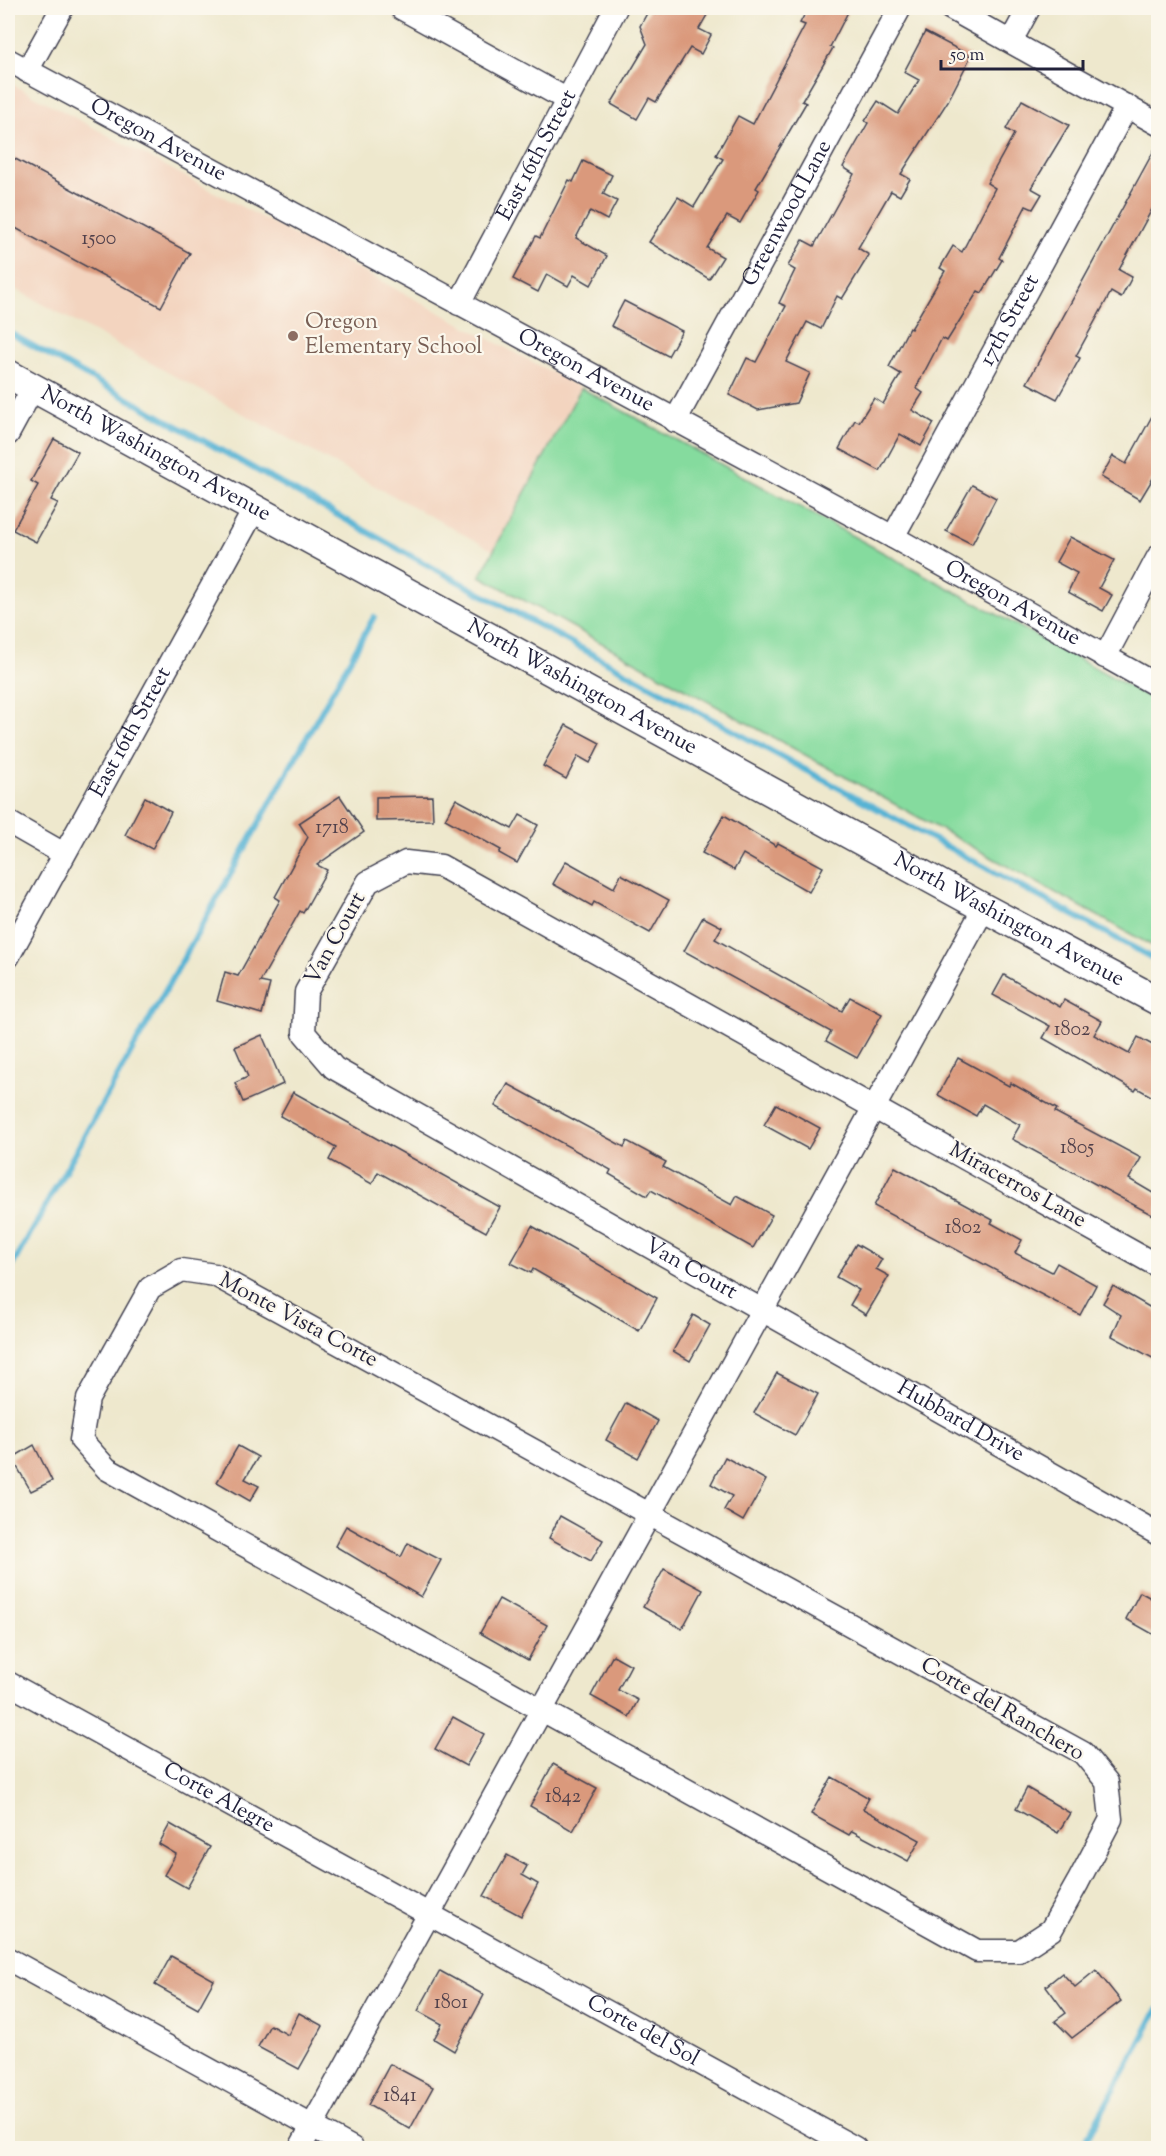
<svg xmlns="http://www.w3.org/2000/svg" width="1166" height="2156" font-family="'Sorts Mill Goudy',serif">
	<rect width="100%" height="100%" fill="#fbf7ec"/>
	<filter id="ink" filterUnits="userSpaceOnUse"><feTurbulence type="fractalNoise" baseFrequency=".0167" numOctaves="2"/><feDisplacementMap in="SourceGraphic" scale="12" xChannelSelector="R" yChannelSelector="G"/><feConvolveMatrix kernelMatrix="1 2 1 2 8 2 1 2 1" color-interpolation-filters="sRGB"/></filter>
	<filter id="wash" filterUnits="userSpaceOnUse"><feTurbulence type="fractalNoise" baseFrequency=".008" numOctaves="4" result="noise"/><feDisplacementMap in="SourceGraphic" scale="24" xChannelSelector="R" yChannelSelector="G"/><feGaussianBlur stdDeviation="1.35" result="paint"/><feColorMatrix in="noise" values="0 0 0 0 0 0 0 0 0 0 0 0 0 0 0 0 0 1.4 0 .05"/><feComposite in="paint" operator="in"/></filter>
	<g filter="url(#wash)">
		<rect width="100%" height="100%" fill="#eee8cd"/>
		<path fill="#f3d4bf" d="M8,82L581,388L494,551L8,285Z"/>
		<path fill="#85db9e" stroke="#547e6c" stroke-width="1.5" d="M581,388L1158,702V949L480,576Z"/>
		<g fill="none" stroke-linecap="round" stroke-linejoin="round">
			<g stroke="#56b3d4" stroke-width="6">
				<path d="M8,332L402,551L1158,961"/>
				<path d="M8,1273L374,617"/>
				<path d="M1082,2148L1158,2009"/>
			</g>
		</g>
		<g id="blocks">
			<g fill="#da997c">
				<path d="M650,8H711L699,29L711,35L701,54L690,48L656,102L649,98L637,119L611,104L647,44L640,26Z"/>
				<path d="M808,8H850L830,47L833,48L802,101L806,103L756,188L759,190L740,223L727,216L707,248L723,257L709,279L649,242L678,197L694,207L723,159L716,155L738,116L753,124L805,25L800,23Z"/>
				<path d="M925,32L971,56L948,101L901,174L910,179L900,196L891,191L858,248L869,255L842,299L837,296L821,329L807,322L786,362L810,373L796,403L758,410L729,395L747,358L756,362L786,306L779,303L795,270L788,266L803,240L814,246L854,174L843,167L868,123L865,121L878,101L898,114L919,80L904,72Z"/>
				<path d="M1022,100L1069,125L1031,188L1042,194L1033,209L1026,206L999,258L1002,260L982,293L978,291L947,341L942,338L916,388L923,393L912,410L934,423L921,446L900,434L880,471L839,449L855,420L859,422L874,398L883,404L901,374L889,367L909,328L911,329L945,271L940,268L953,246L962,252L995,188L987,183L1014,134L1006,129Z"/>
				<path d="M1158,143V198L1119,270L1132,277L1121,298L1111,292L1076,356L1080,358L1057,399L1027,383Z"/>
				<path d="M8,155L190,253L161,307L8,224Z"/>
				<path d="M583,161L612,175L603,194L617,201L607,220L590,211L576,238L607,256L591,285L574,275L568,286L547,274L538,292L513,279L536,236L540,238L569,180L573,182Z"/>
				<path d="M624,301L682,331L668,356L611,326Z"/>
				<path d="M1158,405V470L1140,500L1101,477L1113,456L1126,464Z"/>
				<path d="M54,439L78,452L51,500L58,503L36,542L13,530L38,485L31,481Z"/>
				<path d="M972,485L996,498L972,544L946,531Z"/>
				<path d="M1070,537L1114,560L1099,588L1112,595L1103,611L1068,592L1077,573L1056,562Z"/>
				<path d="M566,725L600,743L590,763L578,756L566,779L543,766Z"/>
				<path d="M340,796L364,832L317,865L327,870L303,913L300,911L260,982L270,984L262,1014L217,1001L225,972L238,976L280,900L275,897L308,837L299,823Z"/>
				<path d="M432,796L433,820L376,821V797Z"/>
				<path d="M145,797L171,812L152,849L125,835Z"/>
				<path d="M456,799L512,829L520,815L538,825L517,863L499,853L501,850L445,819Z"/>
				<path d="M724,815L776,846L778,843L823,867L809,892L743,854L734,870L702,853Z"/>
				<path d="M566,861L614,888L621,874L669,900L650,933L594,902L592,906L553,884Z"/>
				<path d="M703,917L722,927L715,939L842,1011L850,997L882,1014L857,1058L826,1041L831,1032L684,951Z"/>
				<path d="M1004,975L1060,1007L1064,1000L1102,1021L1094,1035L1129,1054L1138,1037L1158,1048V1100L1137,1088L1135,1091L1043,1038L1050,1026L993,995Z"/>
				<path d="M262,1035L283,1084L243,1102L235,1083L248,1077L235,1047Z"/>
				<path d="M958,1058L1009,1086L1011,1083L1057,1109L1055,1112L1141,1158L1129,1179L1158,1196V1218L1012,1139L1020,1125L983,1104L976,1116L938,1095Z"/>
				<path d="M508,1084L624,1147L627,1141L666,1162L663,1167L732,1205L737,1196L772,1215L753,1248L651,1190L647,1196L609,1174L611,1170L495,1106Z"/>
				<path d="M293,1092L500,1207L486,1232L378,1172L372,1184L329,1160L336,1147L280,1116Z"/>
				<path d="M776,1104L820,1128L808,1149L764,1125Z"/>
				<path d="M895,1167L993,1220L991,1223L1022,1240L1015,1253L1052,1272L1057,1263L1096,1285L1080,1315L874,1206Z"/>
				<path d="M532,1226L657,1298L639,1331L533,1269L531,1273L511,1263Z"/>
				<path d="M856,1244L882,1259L876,1269L889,1276L866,1315L850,1305L859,1290L836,1277Z"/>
				<path d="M1113,1286L1158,1312V1361L1112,1336L1121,1315L1103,1303Z"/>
				<path d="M693,1315L710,1325L690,1361L673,1351Z"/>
				<path d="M777,1373L818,1394L795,1435L754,1413Z"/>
				<path d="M626,1403L658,1421L638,1458L606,1440Z"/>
				<path d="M34,1445L52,1481L31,1491L12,1458Z"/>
				<path d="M238,1446L258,1457L245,1479L259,1486L250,1501L217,1482Z"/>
				<path d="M725,1457L766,1480L743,1521L724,1510L732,1496L711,1484Z"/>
				<path d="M560,1516L603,1540L591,1561L549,1538Z"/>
				<path d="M346,1526L401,1557L408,1543L441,1560L421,1597L335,1546Z"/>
				<path d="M664,1569L703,1590L682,1629L643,1607Z"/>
				<path d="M1140,1592L1158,1602V1637L1126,1619Z"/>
				<path d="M499,1599L547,1625L528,1660L480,1633Z"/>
				<path d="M613,1655L631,1665L618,1690L638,1700L629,1717L591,1696Z"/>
				<path d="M453,1717L484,1734L466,1766L435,1749Z"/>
				<path d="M553,1764L597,1788L573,1831L530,1806Z"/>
				<path d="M832,1777L869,1798L863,1809L920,1840L908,1861L852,1831L849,1835L811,1814Z"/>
				<path d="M1027,1788L1070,1813L1058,1833L1016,1809Z"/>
				<path d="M170,1824L210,1847L187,1888L164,1875L176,1854L159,1844Z"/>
				<path d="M507,1855L527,1866L522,1875L538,1884L521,1916L484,1896Z"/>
				<path d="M171,1956L214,1980L198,2009L155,1985Z"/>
				<path d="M1096,1970L1121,2001L1072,2038L1055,2021L1066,2013L1046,1986L1062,1973L1075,1987Z"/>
				<path d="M440,1971L484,1995L454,2051L434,2039L442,2024L418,2011Z"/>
				<path d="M299,2013L323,2026L299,2069L258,2047L270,2025L288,2035Z"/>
				<path d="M390,2064L433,2087L410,2129L368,2105Z"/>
			</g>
		</g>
	</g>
	<g filter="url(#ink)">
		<use href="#blocks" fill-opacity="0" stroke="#414051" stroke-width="1.5"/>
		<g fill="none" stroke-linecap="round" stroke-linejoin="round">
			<defs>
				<g id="minor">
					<path d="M401,8L566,99"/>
					<path d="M950,8L1158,124"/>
					<path d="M1011,41L1029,8"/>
					<path id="s1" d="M8,60L893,537L1158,686"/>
					<path d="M27,71L62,8"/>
					<path id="s2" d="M459,304L616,8"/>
					<path id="s3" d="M675,421L900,8"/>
					<path d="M8,434L33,388"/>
					<path id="s4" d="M893,537L1127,106"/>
					<path d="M1105,657L1158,557"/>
					<path d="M8,822L64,854"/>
					<path id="s5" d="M8,957L255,508"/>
					<path id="s6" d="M1158,1266L441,866L406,862L368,882L306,992L304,1033L334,1068L1158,1534"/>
					<path d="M181,1270L215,1275L1083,1753L1107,1782L1111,1819L1078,1882L1051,1930L1019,1951H977L107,1469L81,1440L88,1399L150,1288Z"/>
					<path id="s7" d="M8,1683L855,2148"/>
					<path d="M8,1959L352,2148"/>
					<path d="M300,2148L984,908"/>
				</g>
				<g id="major">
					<path id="s8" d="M8,374L984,908L1158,1001"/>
				</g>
			</defs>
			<use href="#minor" stroke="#414051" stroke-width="25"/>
			<use href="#major" stroke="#414051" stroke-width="31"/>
			<use href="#minor" stroke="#fff" stroke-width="22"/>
			<use href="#major" stroke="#fff" stroke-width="28"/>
		</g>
	</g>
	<circle fill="#8d6e63" stroke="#fbf7ec" stroke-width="2" cx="293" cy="336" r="6"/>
	<g text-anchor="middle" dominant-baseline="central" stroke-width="4.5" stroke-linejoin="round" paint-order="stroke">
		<g font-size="20" fill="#50404b">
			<text x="99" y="239">1500</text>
			<text x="332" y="828">1718</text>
			<text x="1072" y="1030">1802</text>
			<text x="1077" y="1148">1805</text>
			<text x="963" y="1228">1802</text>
			<text x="563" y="1797">1842</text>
			<text x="451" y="2003">1801</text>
			<text x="400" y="2096">1841</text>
		</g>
		<g font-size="22" fill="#22223b" stroke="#fbf7ec">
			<text stroke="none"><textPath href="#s1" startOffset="170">Oregon Avenue</textPath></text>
			<text stroke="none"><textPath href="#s2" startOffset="168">East 16th Street</textPath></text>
			<text stroke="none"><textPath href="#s3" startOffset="236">Greenwood Lane</textPath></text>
			<text stroke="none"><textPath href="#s4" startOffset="246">17th Street</textPath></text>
			<text stroke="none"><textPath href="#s1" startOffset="656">Oregon Avenue</textPath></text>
			<text stroke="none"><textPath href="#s8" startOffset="168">North Washington Avenue</textPath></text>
			<text stroke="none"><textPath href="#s1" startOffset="1142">Oregon Avenue</textPath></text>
			<text stroke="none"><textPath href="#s8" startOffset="654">North Washington Avenue</textPath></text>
			<text stroke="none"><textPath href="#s5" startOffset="256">East 16th Street</textPath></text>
			<text stroke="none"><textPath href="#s8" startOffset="1140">North Washington Avenue</textPath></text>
			<text transform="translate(336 939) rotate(-61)">Van Court</text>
			<text transform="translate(1017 1186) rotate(29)">Miracerros Lane</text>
			<text stroke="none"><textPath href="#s6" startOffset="1522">Van Court</textPath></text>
			<text transform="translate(298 1321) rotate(28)">Monte Vista Corte</text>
			<text stroke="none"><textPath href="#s6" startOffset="1832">Hubbard Drive</textPath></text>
			<text transform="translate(1002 1710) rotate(30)">Corte del Ranchero</text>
			<text stroke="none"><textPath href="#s7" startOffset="240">Corte Alegre</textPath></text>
			<text stroke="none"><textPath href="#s7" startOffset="724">Corte del Sol</textPath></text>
		</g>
		<g font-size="22" fill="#785e54" stroke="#fbf7ec" text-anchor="start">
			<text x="305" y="323">Oregon<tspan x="305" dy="25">Elementary School</tspan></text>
		</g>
	</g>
	<rect width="1166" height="2156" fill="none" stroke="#fbf7ec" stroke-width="30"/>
	<path d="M941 60v9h142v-9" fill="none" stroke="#22223b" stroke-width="3"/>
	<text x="950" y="60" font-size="18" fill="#22223b" stroke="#fbf7ec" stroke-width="4.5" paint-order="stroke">50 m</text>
</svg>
